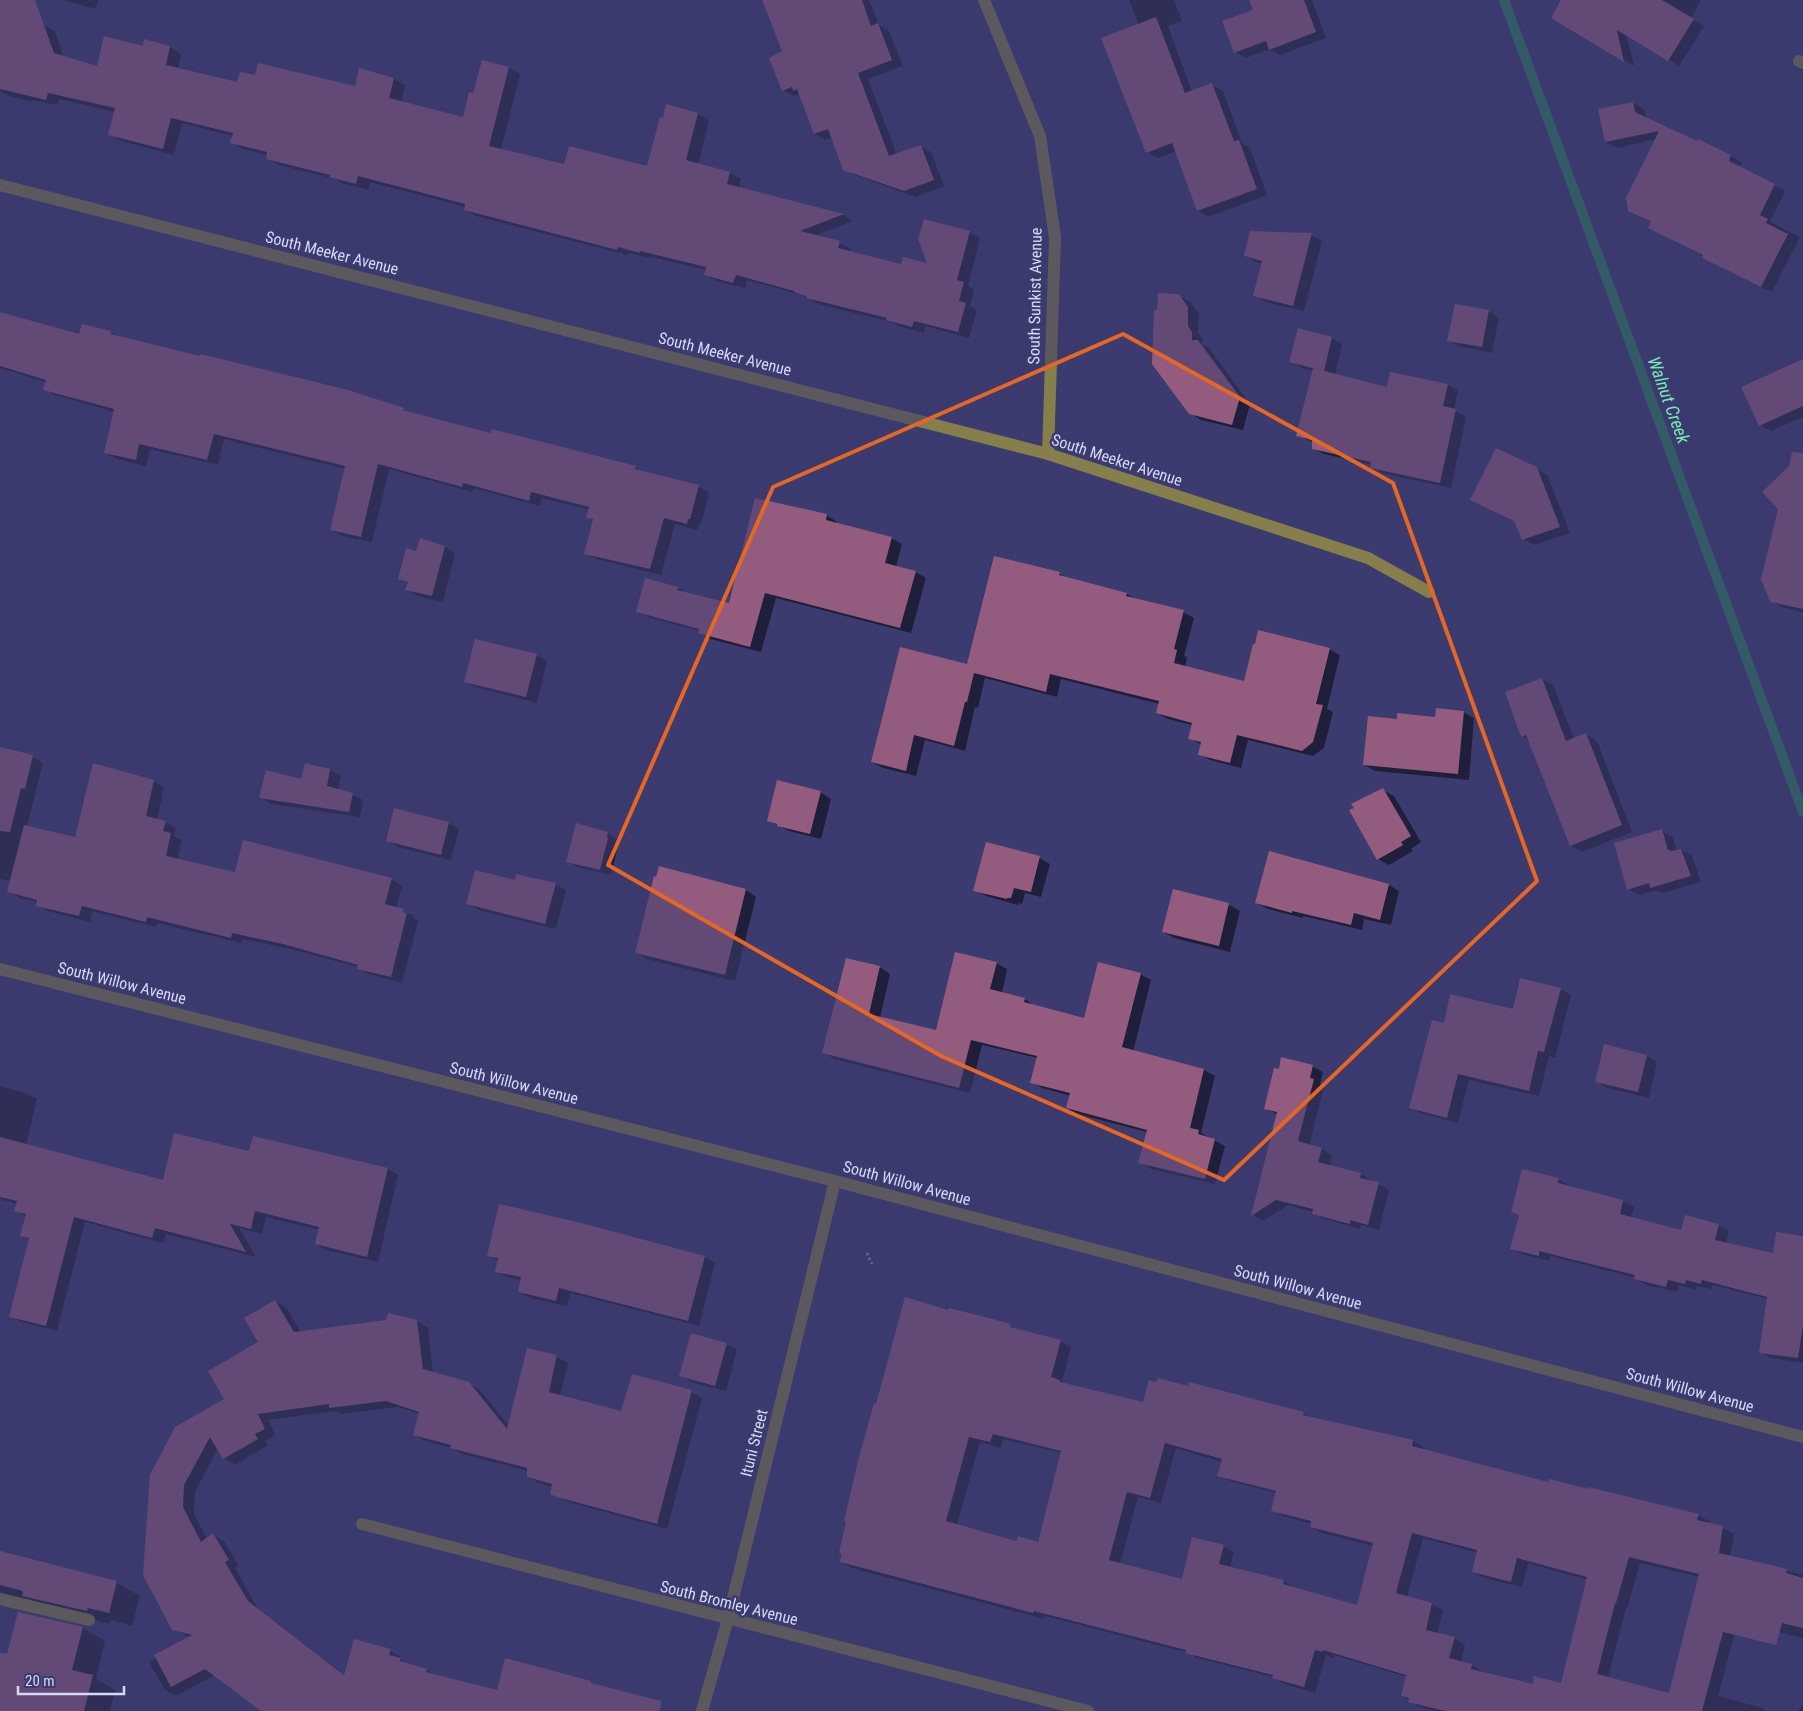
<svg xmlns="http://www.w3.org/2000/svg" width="1803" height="1711" font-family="'Roboto Condensed',sans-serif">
	<rect width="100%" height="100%" fill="#3b3b6f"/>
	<g fill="#0007" fill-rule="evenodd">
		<path d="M63,0H98L96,9Z"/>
		<path d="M763,0H869L879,25L889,31L903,66L868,79L897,155L920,146L931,152L944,186L916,197L855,175L844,169L832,137L826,140L815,134L800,94L794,96L783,90L784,52Z"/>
		<path d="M1129,0H1174L1182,21L1168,26L1192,92L1212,85L1223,91L1242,143L1250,148L1267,195L1208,217L1198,210L1176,151L1158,158L1147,152L1139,25Z"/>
		<path d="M1251,0H1312L1326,38L1280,55L1270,49L1246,58L1235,52L1254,10Z"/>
		<path d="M1563,0H1701L1691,18L1704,26L1679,66L1626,34L1634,66L1552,17Z"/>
		<path d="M0,14L43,25L55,31L64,58L98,68L144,48L170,47L181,54L178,69L238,84L356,88L360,70L394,79L405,85L401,103L464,119L474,94L482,61L509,68L520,74L501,150L565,166L648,167L698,114L709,121L698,165L730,173L741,179L739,188L843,215L853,221L814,236L839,242L851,249L850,253L902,266L929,265L969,232L980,238L968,286L974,290L970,306L977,310L969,338L925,326L924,333L899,326L892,322L818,304L802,295L747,280L745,288L717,281L705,275L706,270L651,257V258L629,253L628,255L476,216L465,209L466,207L370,182L368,190L342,183L335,179L279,165L267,158L268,155L243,149L232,142L233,136L182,123L174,155L121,141L110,134L115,112L59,99L57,105L33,100V102L9,96L0,91Z"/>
		<path d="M1633,103L1644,109L1646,118L1697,143L1699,141L1731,156L1742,163L1739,167L1785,191L1770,222L1800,237L1772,292L1714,264L1652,222L1641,216L1656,139L1617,148L1606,142Z"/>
		<path d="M1311,235L1322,241L1304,311L1265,302L1255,295L1263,264L1256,262L1245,256Z"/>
		<path d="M1178,295L1190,302L1199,314L1198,333L1203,339L1202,344L1209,348L1250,404L1243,430L1201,420L1190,413L1159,311Z"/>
		<path d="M0,311L12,317L80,336L111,332L121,338L403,409L411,413L491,435L635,468L644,472L698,486L709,493L701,524H699L697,530L675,524L661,575L596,559L586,553L594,521L588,517L590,510L542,498L540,506L474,488L472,492L389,469L372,542L342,536L331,530L345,469L224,439L218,465L150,449L146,466L117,459L106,453L115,412L55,395L44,389L46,382L0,368Z"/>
		<path d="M1488,311L1499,318L1492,353L1459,346L1449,340Z"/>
		<path d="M1332,338L1342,344L1335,375L1388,388L1448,385L1458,391L1454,410L1466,417L1451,488L1382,473L1371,467L1372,465L1324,454L1313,448L1314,443L1298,435L1313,371L1302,368L1291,361Z"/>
		<path d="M1803,360V417L1771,431L1760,425Z"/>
		<path d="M1536,468L1547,475L1570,533L1534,545L1523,539L1516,522Z"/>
		<path d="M1803,481V612L1782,607L1771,601Z"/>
		<path d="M826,515L837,522V524L891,538L902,544L896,567L915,572L926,578L911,633L776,598L761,652L710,639L700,631L648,617L637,611L645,579L678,588L688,594L730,605Z"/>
		<path d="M445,547L455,553L443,602L417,596L407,589L408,583L400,579L417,552Z"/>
		<path d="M995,558L1060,574L1070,579L1127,594L1137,600L1183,612L1194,618L1184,656L1187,657L1185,667L1245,683L1329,649L1340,655L1327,709L1333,712L1324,748L1313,756L1248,740L1241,768L1210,760L1199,754L1202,745L1189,738L1192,725L1168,719L1157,713L1159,704L1061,679L1057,697L985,678L978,708L975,707L965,751L925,740L916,776L883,768L872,762L967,666Z"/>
		<path d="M536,655L547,661L537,703L476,687L465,681Z"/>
		<path d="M1542,679L1553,685L1574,739L1586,734L1597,741L1632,832L1582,852L1571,845L1530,741L1522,736Z"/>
		<path d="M1463,712L1474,718L1469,780L1375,771L1364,765L1398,720L1436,718Z"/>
		<path d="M0,749L33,757L43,763L27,827L76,839L153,781L164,787L157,820L165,822L176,828L174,836L182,840L177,860L236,873L391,879L402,886L396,908L414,916L413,918L418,921L402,983L369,974L358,967L295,950L243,939L242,943L157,923L156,927L92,911L90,922L48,911L37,905L38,902L19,898L9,891L11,881L0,879Z"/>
		<path d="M306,765L330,770L341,776L338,790L352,794L363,800L360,817L271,804L261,797L302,781Z"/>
		<path d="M1383,790L1394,796L1421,842L1411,849L1413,851L1389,865L1378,859Z"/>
		<path d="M820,792L831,799L821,839L789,831L769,821Z"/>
		<path d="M448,823L459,829L451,860L398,847L387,840Z"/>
		<path d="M1662,831L1673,837L1677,851L1681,850L1692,856L1701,882L1662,893L1657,890L1639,895L1628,889Z"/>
		<path d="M607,833L618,840L617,845L618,846L611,875L578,867L567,861Z"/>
		<path d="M1039,858L1050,864L1041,897L1025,893L1022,904L1018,903V905L986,896L975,890Z"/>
		<path d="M515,881L555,884L566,890L556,929L479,910L468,903Z"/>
		<path d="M1389,885L1399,891L1391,925L1364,919L1362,930L1303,916V918L1268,909L1257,903Z"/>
		<path d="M746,890L756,897L735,981L647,959L637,953Z"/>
		<path d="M1174,891L1229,905L1240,911L1230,952L1174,938L1163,932Z"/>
		<path d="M996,963L1007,969L1002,993L1025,999L1035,1006L1085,1020L1140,974L1151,980L1133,1052L1204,1070L1215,1076L1201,1133L1225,1146L1215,1184L1151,1169L1140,1162L1147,1132L1078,1114L1067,1108L1071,1096L1042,1088L1032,1082L1038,1058L982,1045L970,1093L834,1059L823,1052L880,967L890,974L880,1018L937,1032Z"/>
		<path d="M1561,989L1571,995L1555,1058L1549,1056L1539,1096L1469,1080L1458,1123L1421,1113L1411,1107L1445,1025L1513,1011Z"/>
		<path d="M1647,1056L1657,1062L1649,1098L1607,1088L1597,1081Z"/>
		<path d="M1312,1066L1323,1072L1320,1084L1324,1086L1309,1146L1322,1149L1332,1155L1330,1166L1360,1174L1371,1180V1182L1378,1184L1389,1190L1379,1230L1361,1225L1360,1229L1324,1219L1313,1213V1212L1288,1205L1263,1221L1253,1215L1278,1115L1266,1108Z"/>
		<path d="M0,1086L26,1093L37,1099L26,1145L164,1181L250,1153L388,1169L398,1175L378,1262L327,1250L316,1244L320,1230L266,1217L262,1234L239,1228L256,1257L166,1234L163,1243L85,1222L57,1331L21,1322L10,1316L30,1240L22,1235L27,1217L16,1210L17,1204L0,1199Z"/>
		<path d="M1559,1179L1569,1186V1187L1623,1201L1634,1207L1631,1218L1682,1231L1718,1225L1729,1231L1726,1244L1774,1254L1803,1237V1363L1771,1358L1760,1352L1768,1299L1713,1285L1712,1289L1696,1286V1290L1679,1285L1677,1292L1646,1285L1636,1278L1550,1256L1549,1261L1522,1254L1512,1248L1520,1216L1513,1212Z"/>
		<path d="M489,1255L704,1257L715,1263L699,1326L570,1293L567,1306L530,1298L519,1292L522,1280L507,1277L496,1271L499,1261Z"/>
		<path d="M275,1301L286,1307L301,1333L417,1321L428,1328L433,1373L468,1383L480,1390L509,1426L528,1349L557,1357L568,1363L560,1396L622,1413L691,1392L702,1398L667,1529L569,1502L551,1493L553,1487L539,1483L528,1477V1471L462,1454L452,1448L425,1441L415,1435L420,1414L398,1407L341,1414L335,1411L268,1420L275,1435L265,1441L268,1445L235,1465L224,1458L218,1448L195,1492L194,1514L207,1539L213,1535L224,1541L239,1566L235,1568L258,1609L345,1675L354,1641L391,1651L401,1657V1660L412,1666L426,1670L436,1675L498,1691L591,1682L635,1711H263L215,1675L176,1696L165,1690L149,1662L190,1637L173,1629L151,1475L225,1400L260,1342Z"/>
		<path d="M949,1311L1010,1326L1018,1330L1061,1341L1071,1347L1062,1382L1066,1384L1144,1403L1304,1413L1313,1418L1413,1441L1424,1447L1423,1450L1549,1484L1698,1515L1709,1521L1708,1524L1723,1528L1734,1534L1730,1557L1803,1575V1638L1722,1618L1736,1628L1718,1696L1759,1707L1767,1711H1435L1420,1707L1402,1696L1407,1677L1334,1655L1333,1658L1326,1655L1315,1693L1284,1684L1273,1677L1197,1658L1189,1653L1045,1616L1044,1619L852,1568L841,1562L877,1405ZM1003,1439L1062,1453L1039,1543H1017L957,1525L980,1442L1001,1448ZM1176,1448L1222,1462L1219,1475L1230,1481L1277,1493L1272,1510L1283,1516L1312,1524L1311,1527L1322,1533L1373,1546L1358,1606L1294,1588L1284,1581L1230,1568L1234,1552L1223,1546L1183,1580L1120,1564L1138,1497L1161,1503ZM1423,1538L1478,1553L1473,1571L1484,1578L1522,1587L1528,1563L1588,1580L1562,1685L1534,1686L1482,1673V1671L1472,1665L1461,1662L1465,1645L1455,1638L1437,1634L1443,1610L1432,1604L1407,1597ZM1640,1563L1700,1577L1671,1694L1608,1678L1626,1608L1627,1609Z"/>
		<path d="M726,1344L737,1350L726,1391L691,1382L681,1375Z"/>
		<path d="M0,1553L117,1583L140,1596L132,1626L111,1620L110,1624L46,1608L31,1600L0,1592Z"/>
		<path d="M83,1628L105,1641L96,1679L115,1690L110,1711H0V1654L8,1656Z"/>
		<path d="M1803,1704V1711H1798Z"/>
	</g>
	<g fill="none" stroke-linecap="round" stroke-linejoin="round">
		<path stroke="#2b805b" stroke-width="10" d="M1504,0L1803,812"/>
	</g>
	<g fill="#935c7f" fill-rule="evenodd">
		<path d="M0,0H35L54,53L97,66L104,36L143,46L144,39L170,46L166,65L237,82L240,72L255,75L258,63L355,86L359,68L394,78L389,98L463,117L469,92L473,93L482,60L509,67L489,146L564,164L569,146L647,166L660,117L663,118L666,104L698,113L686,160L730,172L727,184L844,214L800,231L840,241L838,248L901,264L903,257L927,263L918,239L924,219L970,231L957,280L964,282L959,301L966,303L958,332L914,321L912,327L886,320L887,318L806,298V296L794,292V291L736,275L733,283L704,275L706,267L640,251V253L618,247L617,250L464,210L465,204L358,176L356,184L329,177L330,175L266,159L267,152L230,143L233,133L171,118L163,149L108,135L115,108L48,93L46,100L0,89Z"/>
		<path d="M762,0H862L871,26L878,23L892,60L858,73L889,156L921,145L934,180L904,191L843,170L828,129L814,134L797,89L793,91L792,87L782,91L769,58L782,51Z"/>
		<path d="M1249,0H1304L1316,32L1269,50L1266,41L1234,53L1222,21L1253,10Z"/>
		<path d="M1561,0H1662L1694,19L1668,61L1617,30L1624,62L1551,18Z"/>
		<path d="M1156,17L1185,93L1212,83L1234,141L1239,140L1257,189L1197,211L1172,143L1146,153L1101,38Z"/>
		<path d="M1633,102L1635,112L1697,141L1698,139L1731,155L1729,161L1775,184L1760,215L1768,219L1766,223L1788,234L1761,287L1702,258L1703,255L1648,228L1651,221L1628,211L1626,198L1659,131L1605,142L1598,109Z"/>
		<path d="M1250,231L1312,233L1293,306L1253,296L1262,261L1244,256Z"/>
		<path d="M1158,293L1179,294L1188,307V326L1192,332V340H1198L1240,397L1232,425L1189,414L1152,364L1154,310H1157Z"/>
		<path d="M1455,304L1489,310L1482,347L1447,341Z"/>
		<path d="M0,312L79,334L82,324L111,331V334L200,356L201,354L348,390L404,408L403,410L490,433L492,429L636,466L635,469L699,485L690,519H688L687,524L664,518L650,569L584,554L593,519L586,518L589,507L531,492L529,501L463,483L462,487L378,464L361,537L330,530L345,466L214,434L207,460L139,444L136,460L104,453L114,409L43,390L46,380L0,366Z"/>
		<path d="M1298,328L1332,337L1324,371L1289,362Z"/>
		<path d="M1803,359V406L1759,426L1741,387Z"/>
		<path d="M1313,368L1387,387L1390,372L1448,384L1443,406L1456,409L1440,483L1370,468L1371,462L1312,449V440L1296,436Z"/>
		<path d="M1496,448L1537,467L1560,527L1522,540L1514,521L1470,500Z"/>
		<path d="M1792,452L1803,453V609L1770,602L1761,579L1778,509L1762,492L1789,466Z"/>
		<path d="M755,498L827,514L826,520L892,537L885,563L916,571L900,628L765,593L750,647L698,633L699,629L636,612L645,578L678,587L677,590L729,603Z"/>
		<path d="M420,538L445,546L432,596L405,590L408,582L398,579L406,548L416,551Z"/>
		<path d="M994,556L1060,572L1059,575L1127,593L1126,596L1184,610L1174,649L1177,650L1174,663L1244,681L1253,644H1255L1258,630L1330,648L1316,704L1323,705L1313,742L1302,751L1237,735L1230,763L1198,755L1201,742L1188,739L1192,723L1156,713L1159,701L1050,674L1046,692L974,673L967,702H965L954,746L914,735L906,771L871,762L900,647L967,664Z"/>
		<path d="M475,639L537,654L526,697L464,682Z"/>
		<path d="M1542,678L1566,741L1586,733L1622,825L1570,846L1526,735L1521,737L1505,692Z"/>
		<path d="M1436,708L1464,711L1458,774L1363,765L1368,716L1397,719V713L1435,717Z"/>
		<path d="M0,747L33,755L25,789L21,788L10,832L0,831Z"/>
		<path d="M93,763L154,780L146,816L166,821L163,831L171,833L166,856L235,872L243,840L392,878L385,904L404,909L403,912L407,913L391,977L357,969L358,965L283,944L232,933L231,938L147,917L146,922L82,906L79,916L36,906L37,900L7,892L24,825L75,837Z"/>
		<path d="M305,763L330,769L327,786L353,793L349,812L259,798L266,770L301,779Z"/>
		<path d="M777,780L821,791L810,834L777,826V824L767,821Z"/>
		<path d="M1383,788L1411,836L1401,842L1403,845L1377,860L1349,810L1354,808L1351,804Z"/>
		<path d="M394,808L449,822L441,855L386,841Z"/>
		<path d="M576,823L608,832L607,838H608L600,870L566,862Z"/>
		<path d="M1662,829L1668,850H1670L1671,851L1681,849L1691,876L1650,888L1649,883L1627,890L1614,843Z"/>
		<path d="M986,842L1040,856L1031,892L1014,888L1011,898H1007V899L973,891Z"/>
		<path d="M1269,851L1389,884L1380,920L1354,913L1351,925L1292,911V913L1255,903Z"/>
		<path d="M659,866L746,889L725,975L635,953L654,876L656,877Z"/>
		<path d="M475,870L515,880L516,874L556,883L545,924L466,904Z"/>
		<path d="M1173,889L1229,903L1219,946L1162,932Z"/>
		<path d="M955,952L997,962L990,989L1025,998L1024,1002L1084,1018L1098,962L1141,973L1122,1047L1204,1069L1190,1128L1199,1130L1198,1134L1215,1139L1205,1179L1138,1163L1147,1130L1066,1108L1070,1093L1030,1083L1037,1056L971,1040L959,1088L822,1053L846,958L880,966L869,1014L936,1030Z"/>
		<path d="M1520,978L1561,988L1544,1052L1538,1051L1529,1091L1458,1074L1447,1118L1409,1108L1432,1020L1444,1023L1450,994L1513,1009Z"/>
		<path d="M1604,1044L1647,1055L1638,1092L1595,1082Z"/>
		<path d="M1281,1057L1313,1065L1310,1078L1314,1079L1298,1141L1322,1148L1318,1162L1361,1173L1360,1178L1379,1182L1368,1225L1350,1220V1224L1312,1214L1313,1209L1276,1200L1251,1216L1277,1112L1264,1109L1274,1068L1279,1069Z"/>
		<path d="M174,1133L249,1151L253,1136L388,1168L367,1257L315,1244L319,1227L255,1211L251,1229L230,1224L246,1252L155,1228L152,1238L74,1217L46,1326L9,1317L29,1238L20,1236L26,1214L14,1211L17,1201L0,1197V1137L163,1180Z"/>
		<path d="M1522,1169L1559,1178L1558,1183L1623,1200L1620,1214L1681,1230L1685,1215L1719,1224L1715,1240L1773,1253L1776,1232L1803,1236V1325L1798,1358L1759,1353L1767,1297L1702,1280L1701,1284L1686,1280L1685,1284L1668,1280L1666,1287L1634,1279L1635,1275L1539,1251V1256L1510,1249L1519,1215L1511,1212Z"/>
		<path d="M499,1204L577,1222L705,1256L688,1321L559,1288L556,1301L518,1292L521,1277L495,1272L498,1258L487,1256Z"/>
		<path d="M905,1297L948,1310L949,1308L981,1316L1011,1324L1010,1327L1061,1340L1051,1377L1060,1380V1382L1143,1402L1149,1380L1156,1382L1158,1378L1188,1386L1189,1382L1304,1412L1303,1415L1413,1440L1412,1446L1548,1482L1549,1479L1588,1489V1487L1699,1514L1697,1520L1723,1526L1719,1553L1787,1569L1786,1573L1803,1578V1628L1782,1623L1776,1645L1723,1632L1702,1711H1445L1408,1702L1409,1698L1401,1696L1406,1675L1323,1650V1652L1315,1650L1304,1687L1272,1678L1273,1675L1185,1653L1186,1650L1034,1611L1033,1613L840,1562L842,1554L839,1553L846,1522L844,1521L858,1461L874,1403L876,1404ZM993,1434L1061,1451L1038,1542L1018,1536L1016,1541L946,1521L969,1437L990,1442ZM1165,1443L1222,1459L1217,1476L1276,1491L1271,1511L1311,1521L1310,1527L1373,1543L1357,1605L1283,1584L1284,1580L1219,1564L1224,1545L1192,1537L1182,1579L1109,1560L1127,1492L1150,1498ZM1412,1533L1477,1550L1472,1572L1511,1582L1517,1558L1587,1577L1561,1683L1534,1676L1533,1684L1471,1669L1472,1664L1449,1658L1455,1637L1426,1630L1432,1603L1396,1593ZM1629,1557L1699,1574L1669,1693L1597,1674L1615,1603H1616Z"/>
		<path d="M275,1300L294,1332L386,1320L388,1313L417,1320L423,1369L469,1382L507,1429L527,1348L557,1355L549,1392L621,1411L632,1374L692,1390L657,1524L557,1497L550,1494L552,1484L527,1477V1468L450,1448L451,1445L413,1435L419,1412L386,1401L329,1408V1404L258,1414L265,1429L255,1434L258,1439L223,1459L210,1437L184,1485L183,1507L201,1542L213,1533L229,1560L225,1562L248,1601L344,1675L354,1639L391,1649L389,1655L401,1658L400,1661L427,1669L426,1672L497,1690L505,1658L591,1681V1683L661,1701L660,1711H261L205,1669L171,1687L154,1655L192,1635L172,1630L143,1575L150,1475L175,1427L224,1399L208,1371L258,1342L244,1318Z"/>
		<path d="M691,1333L727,1343L715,1386L679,1376Z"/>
		<path d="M0,1551L117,1581L109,1613L88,1608L87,1611L22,1596L23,1591L0,1585Z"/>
		<path d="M18,1612L83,1627L72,1670L93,1675L84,1711H0V1653L7,1654Z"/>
	</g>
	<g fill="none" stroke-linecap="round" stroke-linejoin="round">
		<path stroke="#8d8fb8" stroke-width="3" stroke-dasharray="2.5 2.5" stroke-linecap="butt" d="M867,1253L872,1264"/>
		<g stroke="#867f4b" stroke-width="12">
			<path d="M984,0L1040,136L1055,237L1048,454"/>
			<path d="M1799,61L1803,63"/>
			<path d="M0,185L1048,454L1368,558L1429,592"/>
			<path d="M0,969L835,1181L1803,1437"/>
			<path d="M362,1524L1088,1711"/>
			<path d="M0,1599L89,1620"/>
			<path d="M702,1711L728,1619L835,1181"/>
		</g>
	</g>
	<path d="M0 0H1803V1711H0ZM1123,334L1393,483L1537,881L1224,1180L941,1056L608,865L773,487Z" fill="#3b3b6f" fill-opacity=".55" fill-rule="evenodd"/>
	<path fill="none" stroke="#e66624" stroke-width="4" stroke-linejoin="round" d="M1123,334L1393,483L1537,881L1224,1180L941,1056L608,865L773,487Z"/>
	<g text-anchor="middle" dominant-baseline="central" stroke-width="5" stroke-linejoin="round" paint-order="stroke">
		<g font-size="16" fill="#d6d9f9" stroke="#3b3b6f">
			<text transform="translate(332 253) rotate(14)">South Meeker Avenue</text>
			<text transform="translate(1035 296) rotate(-89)">South Sunkist Avenue</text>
			<text transform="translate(725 354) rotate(14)">South Meeker Avenue</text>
			<text transform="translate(1117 460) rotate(18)">South Meeker Avenue</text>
			<text transform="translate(122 983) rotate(14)">South Willow Avenue</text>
			<text transform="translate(514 1083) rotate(14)">South Willow Avenue</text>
			<text transform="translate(907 1183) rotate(15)">South Willow Avenue</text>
			<text transform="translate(1298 1287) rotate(15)">South Willow Avenue</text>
			<text transform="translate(1690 1390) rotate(15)">South Willow Avenue</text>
			<text transform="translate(754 1443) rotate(-76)">Ituni Street</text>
			<text transform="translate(729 1603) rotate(14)">South Bromley Avenue</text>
		</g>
		<g font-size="18" font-style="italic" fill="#77e9b4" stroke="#3b3b6f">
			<text transform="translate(1669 400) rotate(70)">Walnut Creek</text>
		</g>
	</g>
	<path d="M18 1686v8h106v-8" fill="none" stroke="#d6d9f9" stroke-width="2.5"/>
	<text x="25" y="1686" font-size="15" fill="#d6d9f9" stroke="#3b3b6f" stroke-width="4" paint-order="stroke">20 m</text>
</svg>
